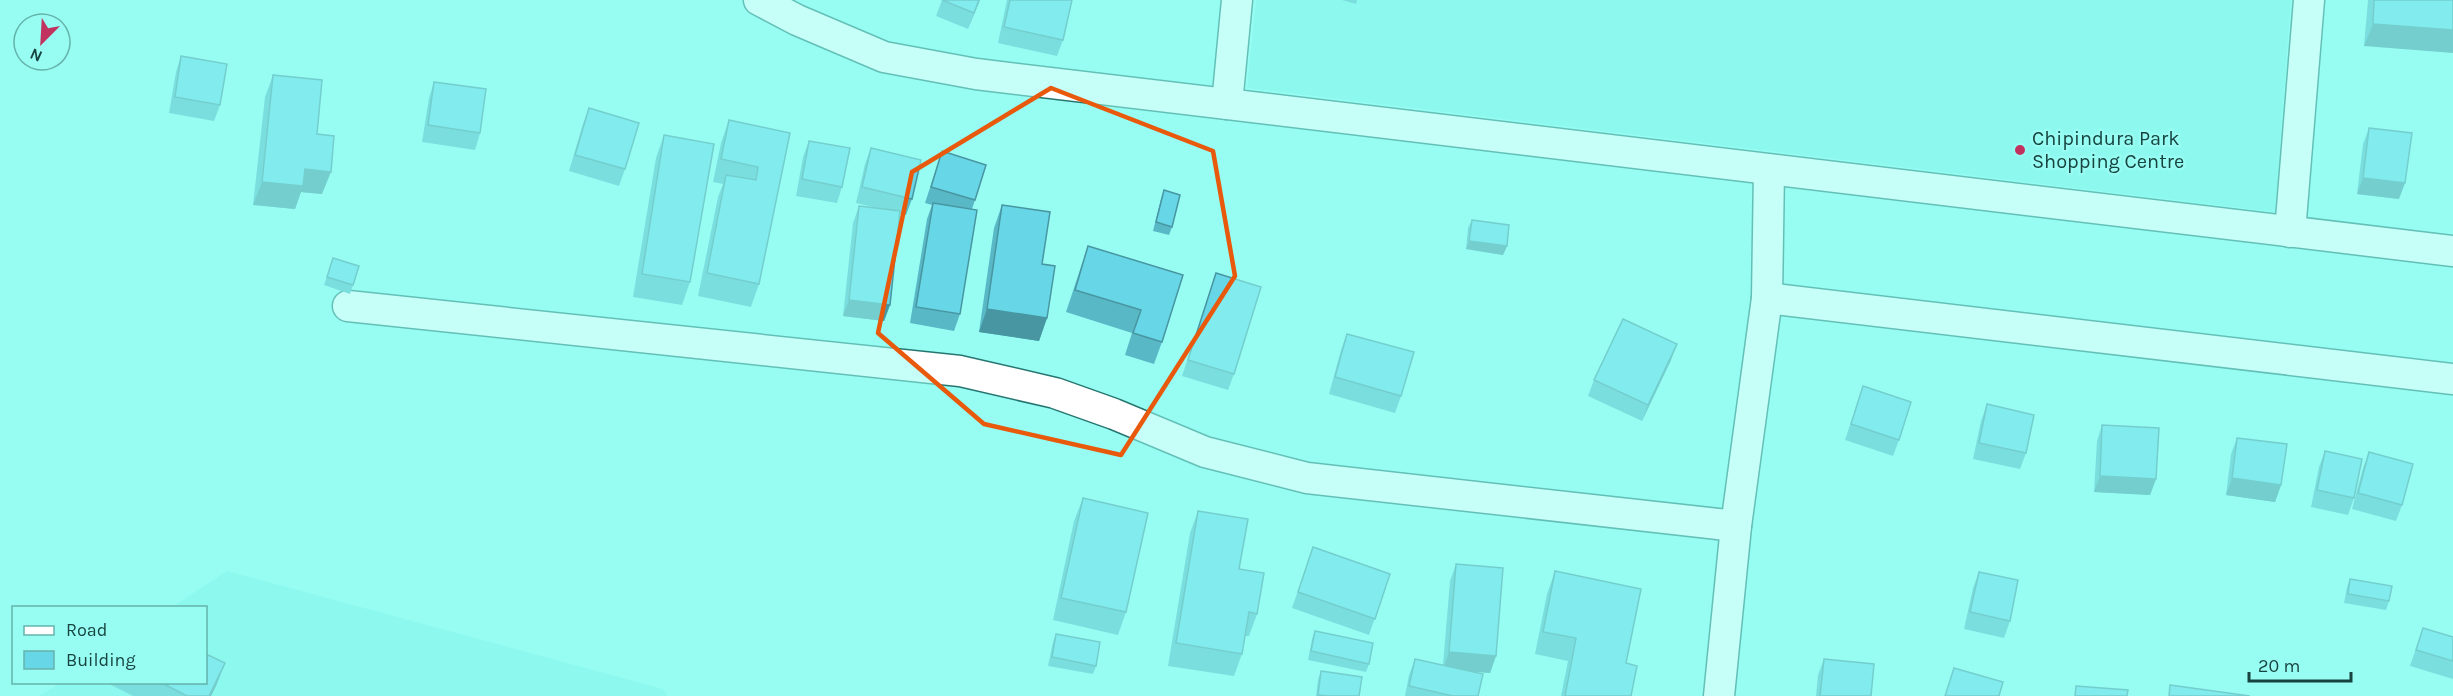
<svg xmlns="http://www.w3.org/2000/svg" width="2453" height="696" font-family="Karla,sans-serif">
	<rect width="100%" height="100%" fill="#97fdf3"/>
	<g fill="#80f2e8">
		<path d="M1256,0H2291L2275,212L1247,88Z"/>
		<path d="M227,571L663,689L667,696H39L60,683L206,682V608L172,607Z"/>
	</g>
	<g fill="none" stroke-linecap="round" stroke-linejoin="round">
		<defs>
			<g id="street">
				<path d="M759,0L797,20L884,57L976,74L2453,251"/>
				<path d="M1227,104L1237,0"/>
				<path d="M2290,232L2309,0"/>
				<path d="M1767,298L2453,379"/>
				<path d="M348,306L960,371L1055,393L1114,414L1205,452L1307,478L1736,526"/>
				<path d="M1719,696L1736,526L1767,298L1769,170"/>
			</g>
		</defs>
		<use href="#street" stroke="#257670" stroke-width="33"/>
		<use href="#street" stroke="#fff" stroke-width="30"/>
	</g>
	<g fill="#59b8c6">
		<path d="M942,0H980L968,29L936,16Z"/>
		<path d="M1007,0H1072L1063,40L1057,56L998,43Z"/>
		<path d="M1342,0H1357L1356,4Z"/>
		<path d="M2368,0H2453L2364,46Z"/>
		<path d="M181,56L220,105L214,121L169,113L176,72Z"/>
		<path d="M273,75L317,134L322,194L301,192L295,209L253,205L265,97Z"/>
		<path d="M434,82L480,133L475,150L422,142L429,98Z"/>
		<path d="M589,108L625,169L619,186L569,171L583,124Z"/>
		<path d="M729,120L790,133L759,284L751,307L698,296L718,197L723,184L713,182L721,143Z"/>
		<path d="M2369,128L2399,199L2357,194L2363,144Z"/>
		<path d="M664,135L690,282L682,305L633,297L656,158Z"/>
		<path d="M809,141L842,187L837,203L796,196L803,157Z"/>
		<path d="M871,148L912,199L906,215L899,214L890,305L884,321L843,316L853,223L859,206L877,208L856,203L865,164Z"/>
		<path d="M942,151L975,200L972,209L960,314L954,331L910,323L927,219L932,205L925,203Z"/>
		<path d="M1164,190L1172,227L1169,235L1153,231L1161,199Z"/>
		<path d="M1002,205L1042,264L1047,318L1039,341L979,332L994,228Z"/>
		<path d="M1472,220L1507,246L1503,255L1466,249L1468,228Z"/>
		<path d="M1088,246L1183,275L1162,342L1154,364L1125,355L1132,333L1066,312Z"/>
		<path d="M333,258L359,266L350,294L324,285Z"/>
		<path d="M1216,273L1234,374L1228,390L1182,376Z"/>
		<path d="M1347,334L1401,396L1395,413L1329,394L1341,350Z"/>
		<path d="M1671,360L1642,421L1588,396L1594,380Z"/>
		<path d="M1863,386L1899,440L1893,456L1845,440Z"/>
		<path d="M1987,404L2026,453L2020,469L1973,459L1981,421Z"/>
		<path d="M2102,425L2156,479L2150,495L2094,492L2097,441Z"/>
		<path d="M2237,438L2281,485L2275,502L2226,495L2231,454Z"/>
		<path d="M2325,451L2354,498L2348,515L2311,507L2319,467Z"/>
		<path d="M2369,452L2402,505L2396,521L2352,509L2363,468Z"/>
		<path d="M1083,498L1126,612L1118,635L1053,620L1074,521Z"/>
		<path d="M1198,511L1239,569L1257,614L1249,636H1245L1242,654L1234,676L1168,666L1190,533Z"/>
		<path d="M1313,547L1390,574L1369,635L1292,608Z"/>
		<path d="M1456,564L1496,656L1490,673L1466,671L1478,696H1405L1409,675L1415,659L1443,665L1450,581Z"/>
		<path d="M1555,571L1626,663L1631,696H1561L1568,661L1535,654L1547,594Z"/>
		<path d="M1979,572L2010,621L2004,638L1964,629L1973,588Z"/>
		<path d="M2350,579L2389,601L2386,610L2344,603L2347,587Z"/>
		<path d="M2423,628L2453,637V679L2410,666Z"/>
		<path d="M1315,631L1369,664L1366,672L1308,660L1312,639Z"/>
		<path d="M1056,634L1096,666L1093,674L1048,666L1053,642Z"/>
		<path d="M1824,659L1871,696H1816L1818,675Z"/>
		<path d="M225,663L216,686L211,696H133L105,682H206Z"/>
		<path d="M1321,671L1359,696H1316L1318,680Z"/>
	</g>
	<g fill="#4896a1">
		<path d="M979,0H980L968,29L974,13Z"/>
		<path d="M2373,24L2453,30V53L2364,46Z"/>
		<path d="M305,169L331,172L322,194L301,192L295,209L253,205L262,182Z"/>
		<path d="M2363,178L2405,183L2399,199L2357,194Z"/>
		<path d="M1469,241L1507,246L1503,255L1466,249Z"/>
		<path d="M849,300L890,305L884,321L843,316Z"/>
		<path d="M987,309L1047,318L1039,341L979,332Z"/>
		<path d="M1677,344L1671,360L1642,421L1648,405Z"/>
		<path d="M2100,476L2156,479L2150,495L2094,492Z"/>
		<path d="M2232,478L2281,485L2275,502L2226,495Z"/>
		<path d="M1449,652L1496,656L1490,673L1443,669Z"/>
		<path d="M225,663L216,686L211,696H209Z"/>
	</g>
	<g fill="#67d6e6" stroke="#4896a1" stroke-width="1.5">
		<path d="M942,0H979L974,13Z"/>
		<path d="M1010,0H1072L1063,40L1004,27Z"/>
		<path d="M2374,0H2453V30L2373,24Z"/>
		<path d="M181,56L227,64L220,105L175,97Z"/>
		<path d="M273,75L322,80L317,134L334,136L331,172L305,169L303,186L262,182Z"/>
		<path d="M434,82L486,89L480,133L428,125Z"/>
		<path d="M589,108L639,123L625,169L575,155Z"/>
		<path d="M729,120L790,133L759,284L707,273L726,175L756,180L758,167L721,159Z"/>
		<path d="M2369,128L2412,133L2405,183L2363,178Z"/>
		<path d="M664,135L714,144L690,282L642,274Z"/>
		<path d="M809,141L850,148L842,187L802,179Z"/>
		<path d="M871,148L921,160L912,199L862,187Z"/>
		<path d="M942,151L986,165L975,200L931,187Z"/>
		<path d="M1164,190L1180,195L1172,227L1156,222Z"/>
		<path d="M933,203L977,210L960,314L916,307Z"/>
		<path d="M1002,205L1050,212L1042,264L1055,266L1047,318L987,309Z"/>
		<path d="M859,206L900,211L890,305L849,300Z"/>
		<path d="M1472,220L1509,225L1507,246L1469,241Z"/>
		<path d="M1088,246L1183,275L1162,342L1133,333L1141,310L1075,290Z"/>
		<path d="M333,258L359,266L353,285L327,277Z"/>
		<path d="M1216,273L1261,287L1234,374L1188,360Z"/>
		<path d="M1623,319L1677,344L1648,405L1594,380Z"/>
		<path d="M1347,334L1414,352L1401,396L1335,377Z"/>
		<path d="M1863,386L1911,402L1899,440L1851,424Z"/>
		<path d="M1987,404L2034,415L2026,453L1979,443Z"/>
		<path d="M2102,425L2159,428L2156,479L2100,476Z"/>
		<path d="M2237,438L2287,444L2281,485L2232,478Z"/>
		<path d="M2325,451L2362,459L2354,498L2317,490Z"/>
		<path d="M2369,452L2413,464L2402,505L2358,493Z"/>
		<path d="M1083,498L1148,513L1126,612L1061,598Z"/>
		<path d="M1198,511L1248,519L1239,569L1264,573L1257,614L1249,612L1242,654L1176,643Z"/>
		<path d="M1313,547L1390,574L1375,619L1298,592Z"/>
		<path d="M1456,564L1503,568L1496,656L1449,652Z"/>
		<path d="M1555,571L1641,589L1626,663L1637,666L1631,696H1565L1576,638L1543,632Z"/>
		<path d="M1979,572L2018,580L2010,621L1970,612Z"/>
		<path d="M2350,579L2392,586L2389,601L2348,594Z"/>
		<path d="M2423,628L2453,637V661L2416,650Z"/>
		<path d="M1315,631L1373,643L1369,664L1311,651Z"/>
		<path d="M1056,634L1100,642L1096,666L1052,657Z"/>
		<path d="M206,654L225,663L209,696H187L160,682H206Z"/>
		<path d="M1415,659L1483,674L1478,696H1453L1409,686Z"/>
		<path d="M1824,659L1874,664L1871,696H1820Z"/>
		<path d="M1954,668L2003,682L1999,696H1945Z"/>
		<path d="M1321,671L1362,677L1359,696H1328L1318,695Z"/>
		<path d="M2170,685L2250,696H2169Z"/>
		<path d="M2076,686L2128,690L2127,696H2075Z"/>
	</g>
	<path d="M0 0H2453V696H0ZM1051,88L1213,151L1235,276L1121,455L984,424L878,333L912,172Z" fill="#97fdf3" fill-opacity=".55" fill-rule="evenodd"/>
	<path fill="none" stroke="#e8590c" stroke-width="4.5" stroke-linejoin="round" d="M1051,88L1213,151L1235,276L1121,455L984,424L878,333L912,172Z"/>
	<circle fill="#c1335e" stroke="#97fdf3" stroke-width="2" cx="2020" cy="150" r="6"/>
	<g text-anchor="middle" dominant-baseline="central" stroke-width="5" stroke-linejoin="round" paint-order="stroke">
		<g font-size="20" fill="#184440" stroke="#97fdf3" text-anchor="start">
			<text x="2032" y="138">Chipindura Park<tspan x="2032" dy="23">Shopping Centre</tspan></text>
		</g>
	</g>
	<rect x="12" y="606" width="195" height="78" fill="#97fdf3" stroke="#64b3ab" stroke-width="1.5"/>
	<rect x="24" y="626" width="30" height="9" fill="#ffffff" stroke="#64b3ab" stroke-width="1.5"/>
	<text x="66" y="636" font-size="18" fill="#184440">Road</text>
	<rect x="24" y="651" width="30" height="18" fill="#67d6e6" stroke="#64b3ab" stroke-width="1.5"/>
	<text x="66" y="666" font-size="18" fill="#184440">Building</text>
	<g transform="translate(42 42) rotate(204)"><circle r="28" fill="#97fdf3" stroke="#64b3ab" stroke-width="1.5"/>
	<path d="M0-4.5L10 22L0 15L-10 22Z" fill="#c1335e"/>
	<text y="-9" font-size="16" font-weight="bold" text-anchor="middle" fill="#184440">N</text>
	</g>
	<path d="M2249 672v9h102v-9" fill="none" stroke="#184440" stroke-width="3"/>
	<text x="2258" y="672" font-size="18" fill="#184440" stroke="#97fdf3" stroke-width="4.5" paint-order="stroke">20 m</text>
</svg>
